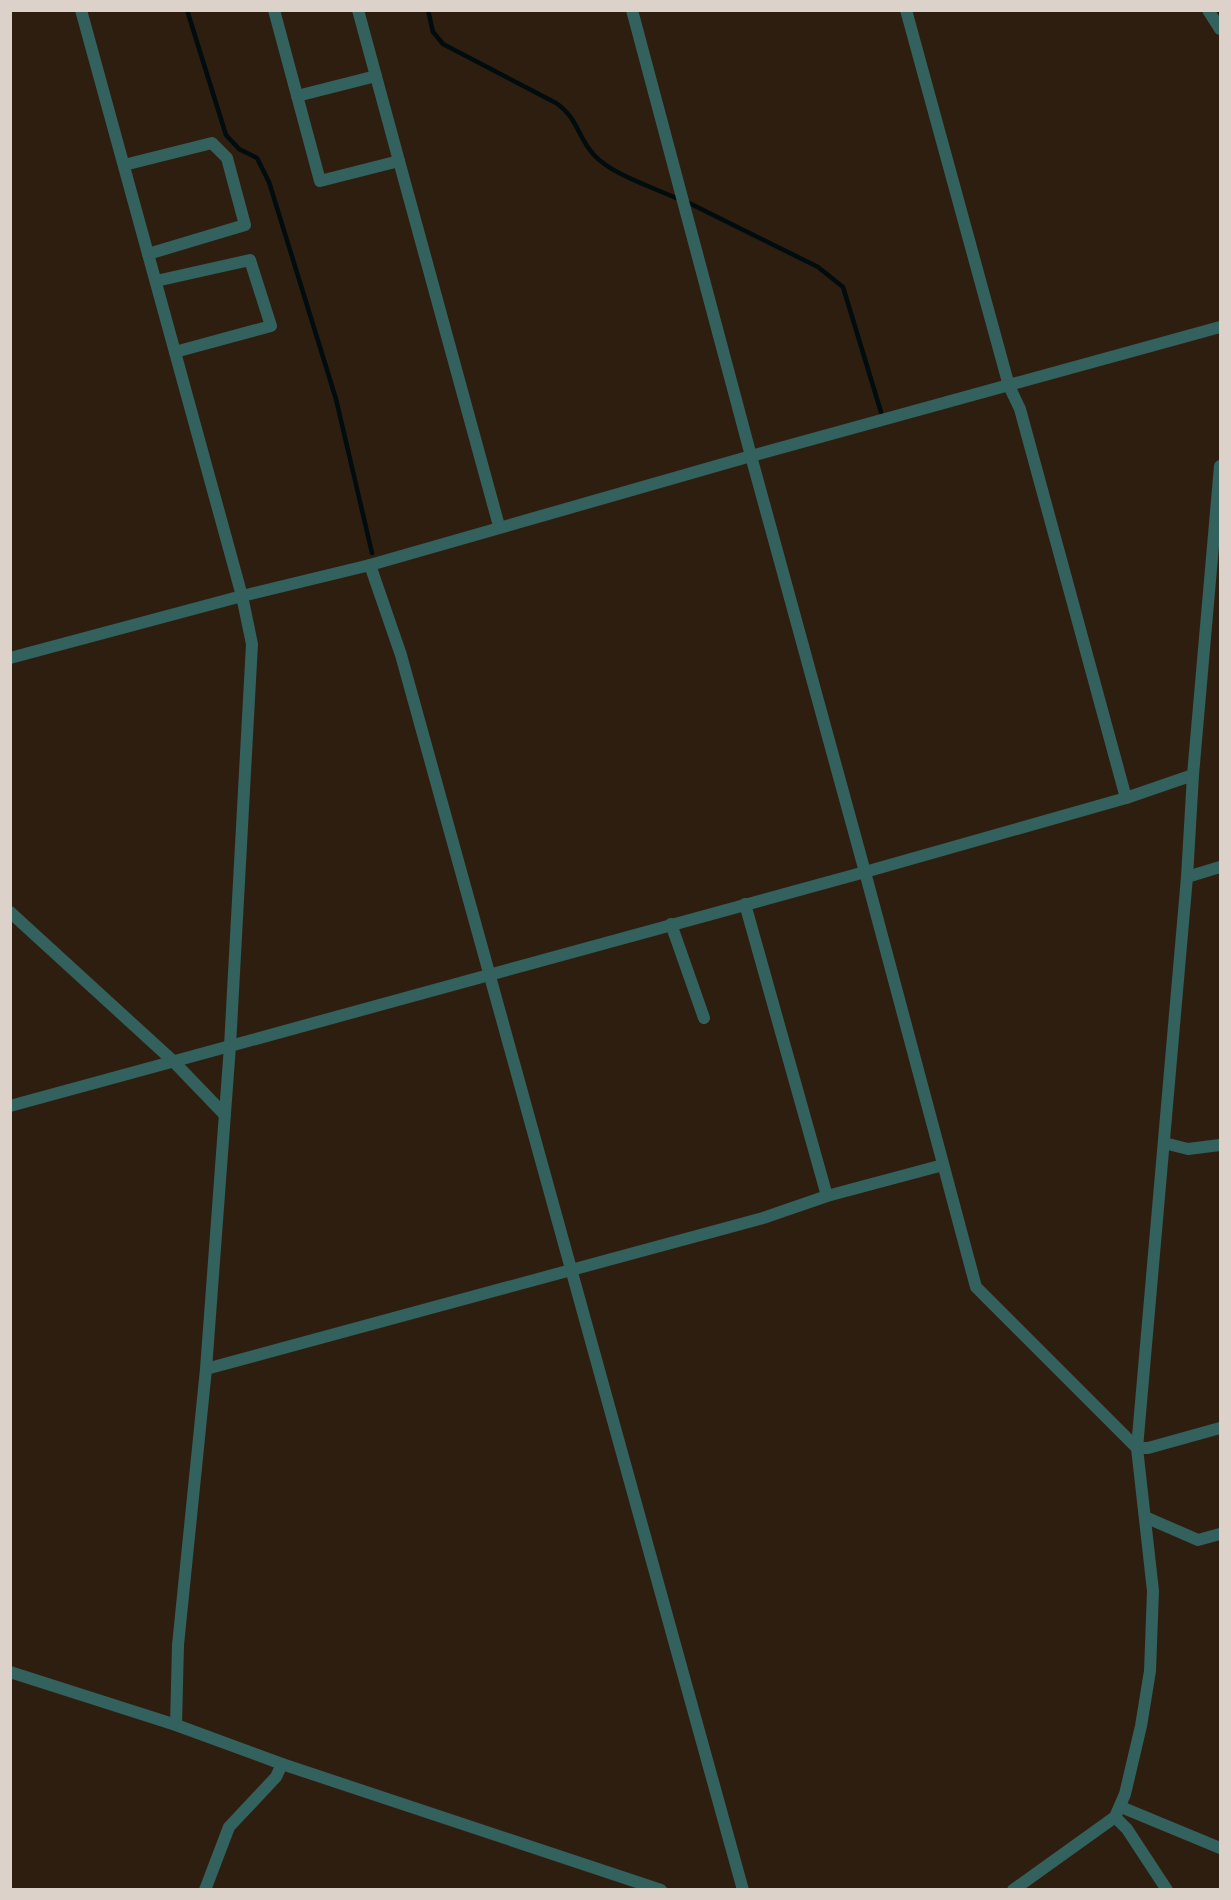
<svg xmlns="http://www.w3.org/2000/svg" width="1231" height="1900" font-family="Figtree,sans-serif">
	<rect width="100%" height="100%" fill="#2e1e10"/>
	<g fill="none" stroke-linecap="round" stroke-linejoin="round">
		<g stroke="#000c0e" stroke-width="4.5">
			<path d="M187,10L226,135L239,149L257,158L269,182L336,399L372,553"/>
			<path d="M428,10L433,32L443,44L556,103C579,119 577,137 594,155C611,174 652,187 676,198"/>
			<path d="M689,203L818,267L843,287L881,412"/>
		</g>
		<g stroke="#33615d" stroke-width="12">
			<path d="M274,10L320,181L399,161L499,526"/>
			<path d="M358,10L399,161"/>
			<path d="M906,10L1009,386L1020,409L1126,798"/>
			<path d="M1208,10L1220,29"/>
			<path d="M297,96L376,76"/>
			<path d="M124,165L212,143L227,158L245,225L148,254"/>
			<path d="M156,281L250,260L271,326L175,352"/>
			<path d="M1220,466L1193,775L1126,798L865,872L976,1287L1137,1448H1148L1220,1428"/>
			<path d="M370,565L401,655L743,1890"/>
			<path d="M10,658L242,596L370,565L751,456L632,10"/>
			<path d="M1187,877L1220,867"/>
			<path d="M745,904L827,1196"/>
			<path d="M10,912L173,1061L225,1115"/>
			<path d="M671,924L704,1018"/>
			<path d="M10,1106L230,1046L252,644L242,596L81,10"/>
			<path d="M1164,1143L1188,1149L1220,1145"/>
			<path d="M206,1369L763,1218L827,1196L943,1165"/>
			<path d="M1145,1517L1198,1540L1220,1534"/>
			<path d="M10,1672L176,1725L178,1645L206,1369L230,1046L865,872L751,456L1220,327"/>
			<path d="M176,1725L282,1764L661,1890"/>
			<path d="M1121,1807L1220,1848"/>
			<path d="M1115,1817L1127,1829L1167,1890"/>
			<path d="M205,1890L229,1827L276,1777L282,1764"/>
			<path d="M1013,1890L1115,1817L1125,1794L1141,1726L1150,1671L1153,1591L1137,1448L1187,877L1193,775"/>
		</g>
	</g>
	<rect width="1231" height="1900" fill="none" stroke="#ddd2c9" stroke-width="24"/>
</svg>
